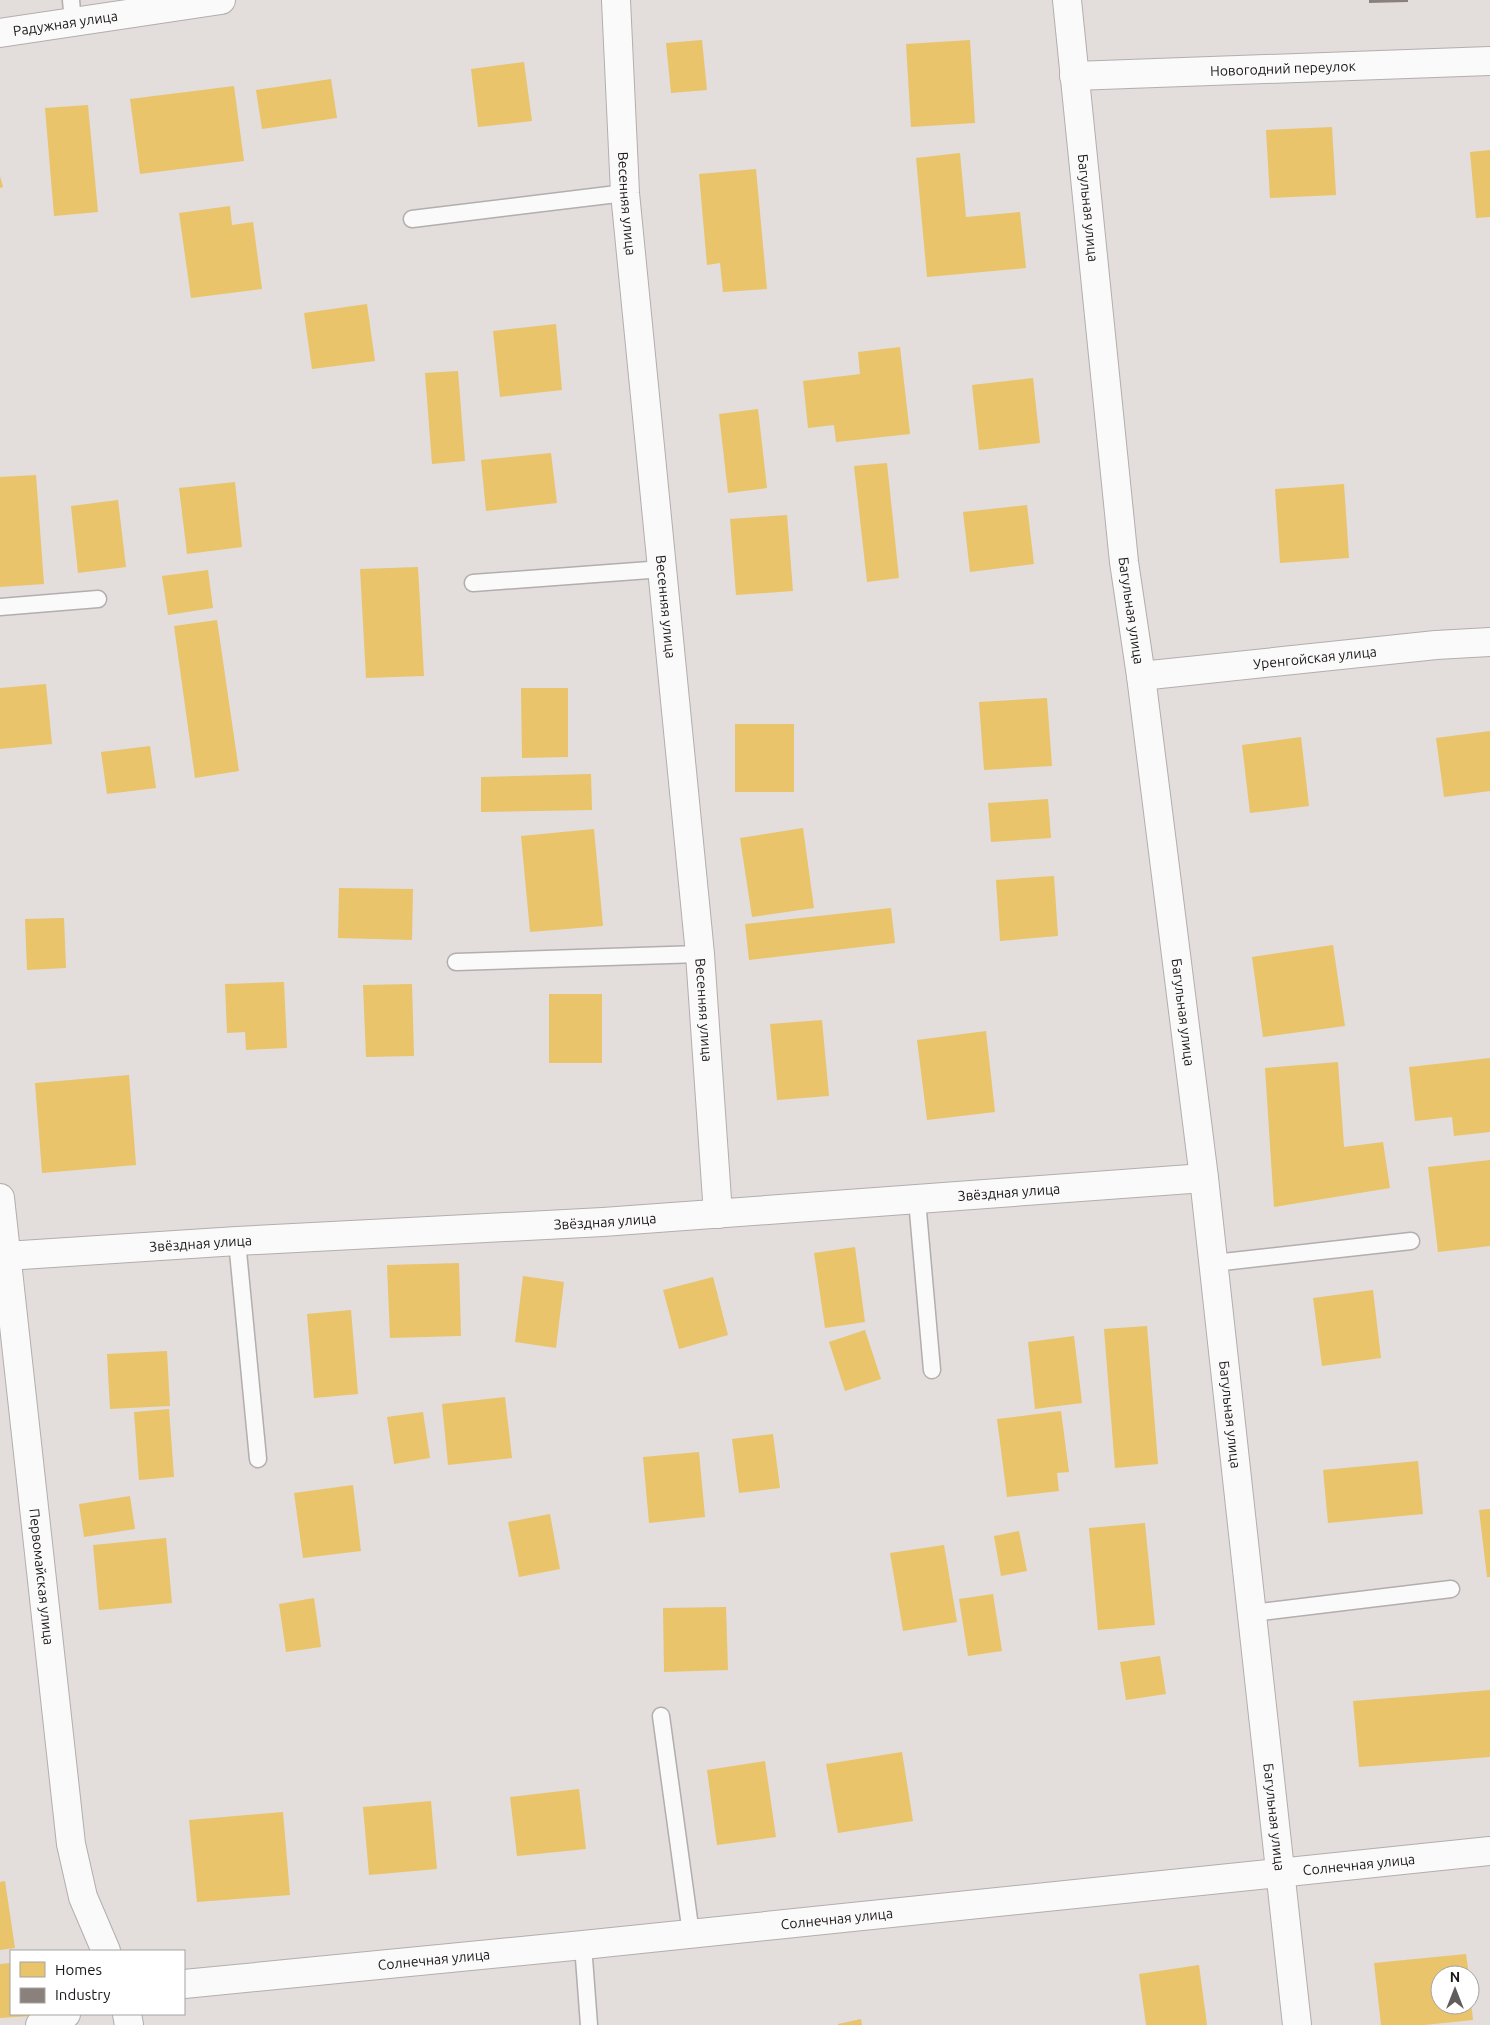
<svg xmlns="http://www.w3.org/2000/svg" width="1490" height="2025" font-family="Ubuntu,sans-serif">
	<rect width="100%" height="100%" fill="#e3dddc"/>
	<g fill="#e9c46a">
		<path d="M702,40L707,90L671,93L666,43Z"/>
		<path d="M970,40L975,123L911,127L906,44Z"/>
		<path d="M524,62L532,121L478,127L471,69Z"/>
		<path d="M331,79L337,118L262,129L256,90Z"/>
		<path d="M234,86L244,161L140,174L130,99Z"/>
		<path d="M88,105L98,212L54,216L45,108Z"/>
		<path d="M1332,127L1336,195L1270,198L1266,130Z"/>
		<path d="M1490,150V217L1476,218L1470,152Z"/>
		<path d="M960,153L966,217L1020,212L1026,268L927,277L916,158Z"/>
		<path d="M756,169L767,289L723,292L720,263L707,265L699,174Z"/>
		<path d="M0,176L3,187L0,188Z"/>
		<path d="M230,206L232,225L253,222L262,289L191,298L179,213Z"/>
		<path d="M367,304L375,361L312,369L304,313Z"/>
		<path d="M556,324L562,390L500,397L493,331Z"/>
		<path d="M900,347L910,434L836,442L834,425L808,428L803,381L860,374L858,352Z"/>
		<path d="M458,371L465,461L432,464L425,373Z"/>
		<path d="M1033,378L1040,443L979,450L972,385Z"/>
		<path d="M758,409L767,488L728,493L719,414Z"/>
		<path d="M551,453L557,503L486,511L481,460Z"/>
		<path d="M887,463L899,578L867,582L854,466Z"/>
		<path d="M36,475L44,584L0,587V477Z"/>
		<path d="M235,482L242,547L187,554L179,488Z"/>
		<path d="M1344,484L1349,558L1280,563L1275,489Z"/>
		<path d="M118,500L126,567L78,573L71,506Z"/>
		<path d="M1027,505L1034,564L970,572L963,512Z"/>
		<path d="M787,515L793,591L736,595L730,519Z"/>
		<path d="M418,567L424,676L366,678L360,569Z"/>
		<path d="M208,570L213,608L168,615L162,576Z"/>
		<path d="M217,620L239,771L195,778L174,626Z"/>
		<path d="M46,684L52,744L0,749V688Z"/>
		<path d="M521,688H568V757L522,758Z"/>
		<path d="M1047,698L1052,766L984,770L979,702Z"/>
		<rect x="735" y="724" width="59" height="68"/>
		<path d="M1490,731V791L1444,797L1436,738Z"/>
		<path d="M1301,737L1309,806L1250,813L1242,745Z"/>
		<path d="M150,746L156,788L107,794L101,752Z"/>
		<path d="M591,774L592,810L481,812V777Z"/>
		<path d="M1048,799L1051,838L991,842L988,803Z"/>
		<path d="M803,828L814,908L752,917L740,838Z"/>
		<path d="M594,829L603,926L530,932L521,836Z"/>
		<path d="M1054,876L1058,936L1000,941L996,880Z"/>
		<path d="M339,888L413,889L412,940L338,938Z"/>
		<path d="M891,908L895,943L749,960L745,924Z"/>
		<path d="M64,918L66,968L27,970L25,919Z"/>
		<path d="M1333,945L1345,1026L1263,1037L1252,957Z"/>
		<path d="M284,982L287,1048L246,1050L245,1032L227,1033L225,984Z"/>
		<path d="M412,984L414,1056L366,1057L363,985Z"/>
		<rect x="549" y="994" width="53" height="69"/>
		<path d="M822,1020L829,1096L777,1100L770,1024Z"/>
		<path d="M986,1031L995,1112L927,1120L917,1040Z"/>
		<path d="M1490,1058V1132L1454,1136L1452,1117L1415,1121L1409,1067Z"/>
		<path d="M1338,1062L1344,1147L1383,1142L1390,1188L1274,1207L1265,1068Z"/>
		<path d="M129,1075L136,1165L42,1173L35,1083Z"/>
		<path d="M1490,1160V1246L1438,1252L1428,1167Z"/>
		<path d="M855,1247L865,1322L825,1328L814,1253Z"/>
		<path d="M459,1263L461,1336L390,1338L387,1265Z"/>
		<path d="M523,1276L564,1282L556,1348L515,1342Z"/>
		<path d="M713,1277L728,1335L679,1349L663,1290Z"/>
		<path d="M1373,1290L1381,1358L1322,1366L1313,1298Z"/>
		<path d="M351,1310L358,1394L314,1398L307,1314Z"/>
		<path d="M1147,1326L1158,1464L1115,1468L1104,1329Z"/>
		<path d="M865,1330L881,1379L845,1391L829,1342Z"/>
		<path d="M1074,1336L1082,1403L1035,1409L1028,1342Z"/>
		<path d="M167,1351L170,1406L110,1409L107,1354Z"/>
		<path d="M505,1397L512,1458L448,1465L442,1404Z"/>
		<path d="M169,1409L174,1477L139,1480L134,1412Z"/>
		<path d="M1061,1411L1069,1472L1057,1473L1059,1491L1007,1497L997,1419Z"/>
		<path d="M423,1412L430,1458L394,1464L387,1417Z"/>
		<path d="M773,1434L780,1488L739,1493L732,1439Z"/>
		<path d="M699,1452L705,1517L649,1523L643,1457Z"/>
		<path d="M1418,1461L1423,1514L1328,1523L1323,1470Z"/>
		<path d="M353,1485L361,1551L303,1558L294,1493Z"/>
		<path d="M130,1496L135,1529L84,1537L79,1504Z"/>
		<path d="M1490,1509V1577H1487L1479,1510Z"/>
		<path d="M550,1514L560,1569L519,1577L508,1522Z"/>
		<path d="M1145,1523L1155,1625L1098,1630L1089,1528Z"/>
		<path d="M1019,1531L1027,1571L1001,1576L994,1536Z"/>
		<path d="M166,1538L172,1603L99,1610L93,1545Z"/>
		<path d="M944,1545L957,1622L903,1631L890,1553Z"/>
		<path d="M993,1594L1002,1651L968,1656L959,1599Z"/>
		<path d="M314,1598L321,1647L286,1652L279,1604Z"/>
		<path d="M726,1607L728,1670L664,1672L663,1608Z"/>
		<path d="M1160,1656L1166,1694L1126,1700L1120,1662Z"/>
		<path d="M1490,1690V1757L1359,1767L1353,1701Z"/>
		<path d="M902,1752L913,1821L838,1833L826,1764Z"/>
		<path d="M765,1761L776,1837L717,1845L707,1770Z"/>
		<path d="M579,1789L586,1849L517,1856L510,1797Z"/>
		<path d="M431,1801L437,1869L369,1875L363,1807Z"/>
		<path d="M283,1812L290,1895L197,1902L189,1820Z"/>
		<path d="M5,1881L15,1948L0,1950V1882Z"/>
		<path d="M1466,1954L1469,1975H1440V2005H1470L1471,2001L1473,2020L1424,2025H1381L1374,1963Z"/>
		<path d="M11,1963V2014H31V2016L0,2018V1964Z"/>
		<path d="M1199,1965L1207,2025H1146L1139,1974Z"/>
		<path d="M861,2019L862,2025H838V2024Z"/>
	</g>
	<path fill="#8a817c" d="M1369,0H1408V2L1369,3Z"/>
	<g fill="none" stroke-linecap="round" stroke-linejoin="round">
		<defs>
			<g id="lane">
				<path d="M71,0L73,22"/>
				<path d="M412,219L625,193"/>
				<path d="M473,583L663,569"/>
				<path d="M0,607L98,599"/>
				<path d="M456,962L700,954"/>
				<path d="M917,1200L932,1370"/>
				<path d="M237,1241L258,1459"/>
				<path d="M1214,1263L1411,1241"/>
				<path d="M1252,1613L1451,1589"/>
				<path d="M661,1716L691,1934"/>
				<path d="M583,1945L589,2025"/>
			</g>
			<g id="street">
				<path id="s1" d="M616,0L625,193L700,954L718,1214"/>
				<path id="s2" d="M0,33L221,0"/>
				<path id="s3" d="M1074,76L1490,61"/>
				<path id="s4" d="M0,1198L71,1844L83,1897L106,1951"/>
				<path id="s5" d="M6,1256L237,1241L603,1222L1204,1178"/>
				<path id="s6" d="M184,1984L583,1945L1490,1851"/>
				<path d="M127,2014L129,2025"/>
				<path d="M40,2025L66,2014"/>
			</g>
			<g id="secondary">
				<path id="s7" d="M1067,0L1124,562L1141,676L1204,1178L1297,2025"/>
				<path id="s8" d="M1141,676L1436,645L1490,642"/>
			</g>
		</defs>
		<use href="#lane" stroke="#b2aead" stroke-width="19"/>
		<use href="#street" stroke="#b2aead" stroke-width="30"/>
		<use href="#secondary" stroke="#b2aead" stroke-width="30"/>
		<use href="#lane" stroke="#fbfafa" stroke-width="16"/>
		<use href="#street" stroke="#fbfafa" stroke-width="28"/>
		<use href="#secondary" stroke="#fbfafa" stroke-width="28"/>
	</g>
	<g text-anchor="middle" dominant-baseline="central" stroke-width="5" stroke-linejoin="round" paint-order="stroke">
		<g font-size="14" fill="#1b1817" stroke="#fff">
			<text stroke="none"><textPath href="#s2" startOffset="66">Радужная улица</textPath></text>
			<text stroke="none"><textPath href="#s3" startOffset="209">Новогодний переулок</textPath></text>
			<text stroke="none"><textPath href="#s1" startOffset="204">Весенняя улица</textPath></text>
			<text stroke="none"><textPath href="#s7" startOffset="209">Багульная улица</textPath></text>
			<text stroke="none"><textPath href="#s1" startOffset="609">Весенняя улица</textPath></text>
			<text stroke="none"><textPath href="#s7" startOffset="614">Багульная улица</textPath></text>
			<text stroke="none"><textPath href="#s8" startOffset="175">Уренгойская улица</textPath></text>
			<text stroke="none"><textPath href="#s1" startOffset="1014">Весенняя улица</textPath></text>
			<text stroke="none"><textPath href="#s7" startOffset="1019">Багульная улица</textPath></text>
			<text stroke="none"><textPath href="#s5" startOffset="1005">Звёздная улица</textPath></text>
			<text stroke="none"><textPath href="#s5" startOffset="600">Звёздная улица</textPath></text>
			<text stroke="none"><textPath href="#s5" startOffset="195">Звёздная улица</textPath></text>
			<text stroke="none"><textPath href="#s7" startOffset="1424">Багульная улица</textPath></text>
			<text stroke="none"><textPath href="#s4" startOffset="381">Первомайская улица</textPath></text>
			<text stroke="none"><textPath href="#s7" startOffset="1829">Багульная улица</textPath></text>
			<text stroke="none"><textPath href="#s6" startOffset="1181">Солнечная улица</textPath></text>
			<text stroke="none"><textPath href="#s6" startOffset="656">Солнечная улица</textPath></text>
			<text stroke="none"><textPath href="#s6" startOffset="251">Солнечная улица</textPath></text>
		</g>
	</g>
	<rect x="10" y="1950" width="175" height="65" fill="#ffffff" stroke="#a4a3a2"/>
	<rect x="20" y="1962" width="25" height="15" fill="#e9c46a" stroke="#a4a3a2"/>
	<text x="55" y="1975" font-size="15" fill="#1b1817">Homes</text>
	<rect x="20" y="1988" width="25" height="15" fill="#8a817c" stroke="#a4a3a2"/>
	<text x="55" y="2000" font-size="15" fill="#1b1817">Industry</text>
	<g transform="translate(1455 1990)"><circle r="24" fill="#ffffff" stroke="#a4a3a2"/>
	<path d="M0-4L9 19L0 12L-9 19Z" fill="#615d5c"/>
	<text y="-8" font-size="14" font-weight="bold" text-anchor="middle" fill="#1b1817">N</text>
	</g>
</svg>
